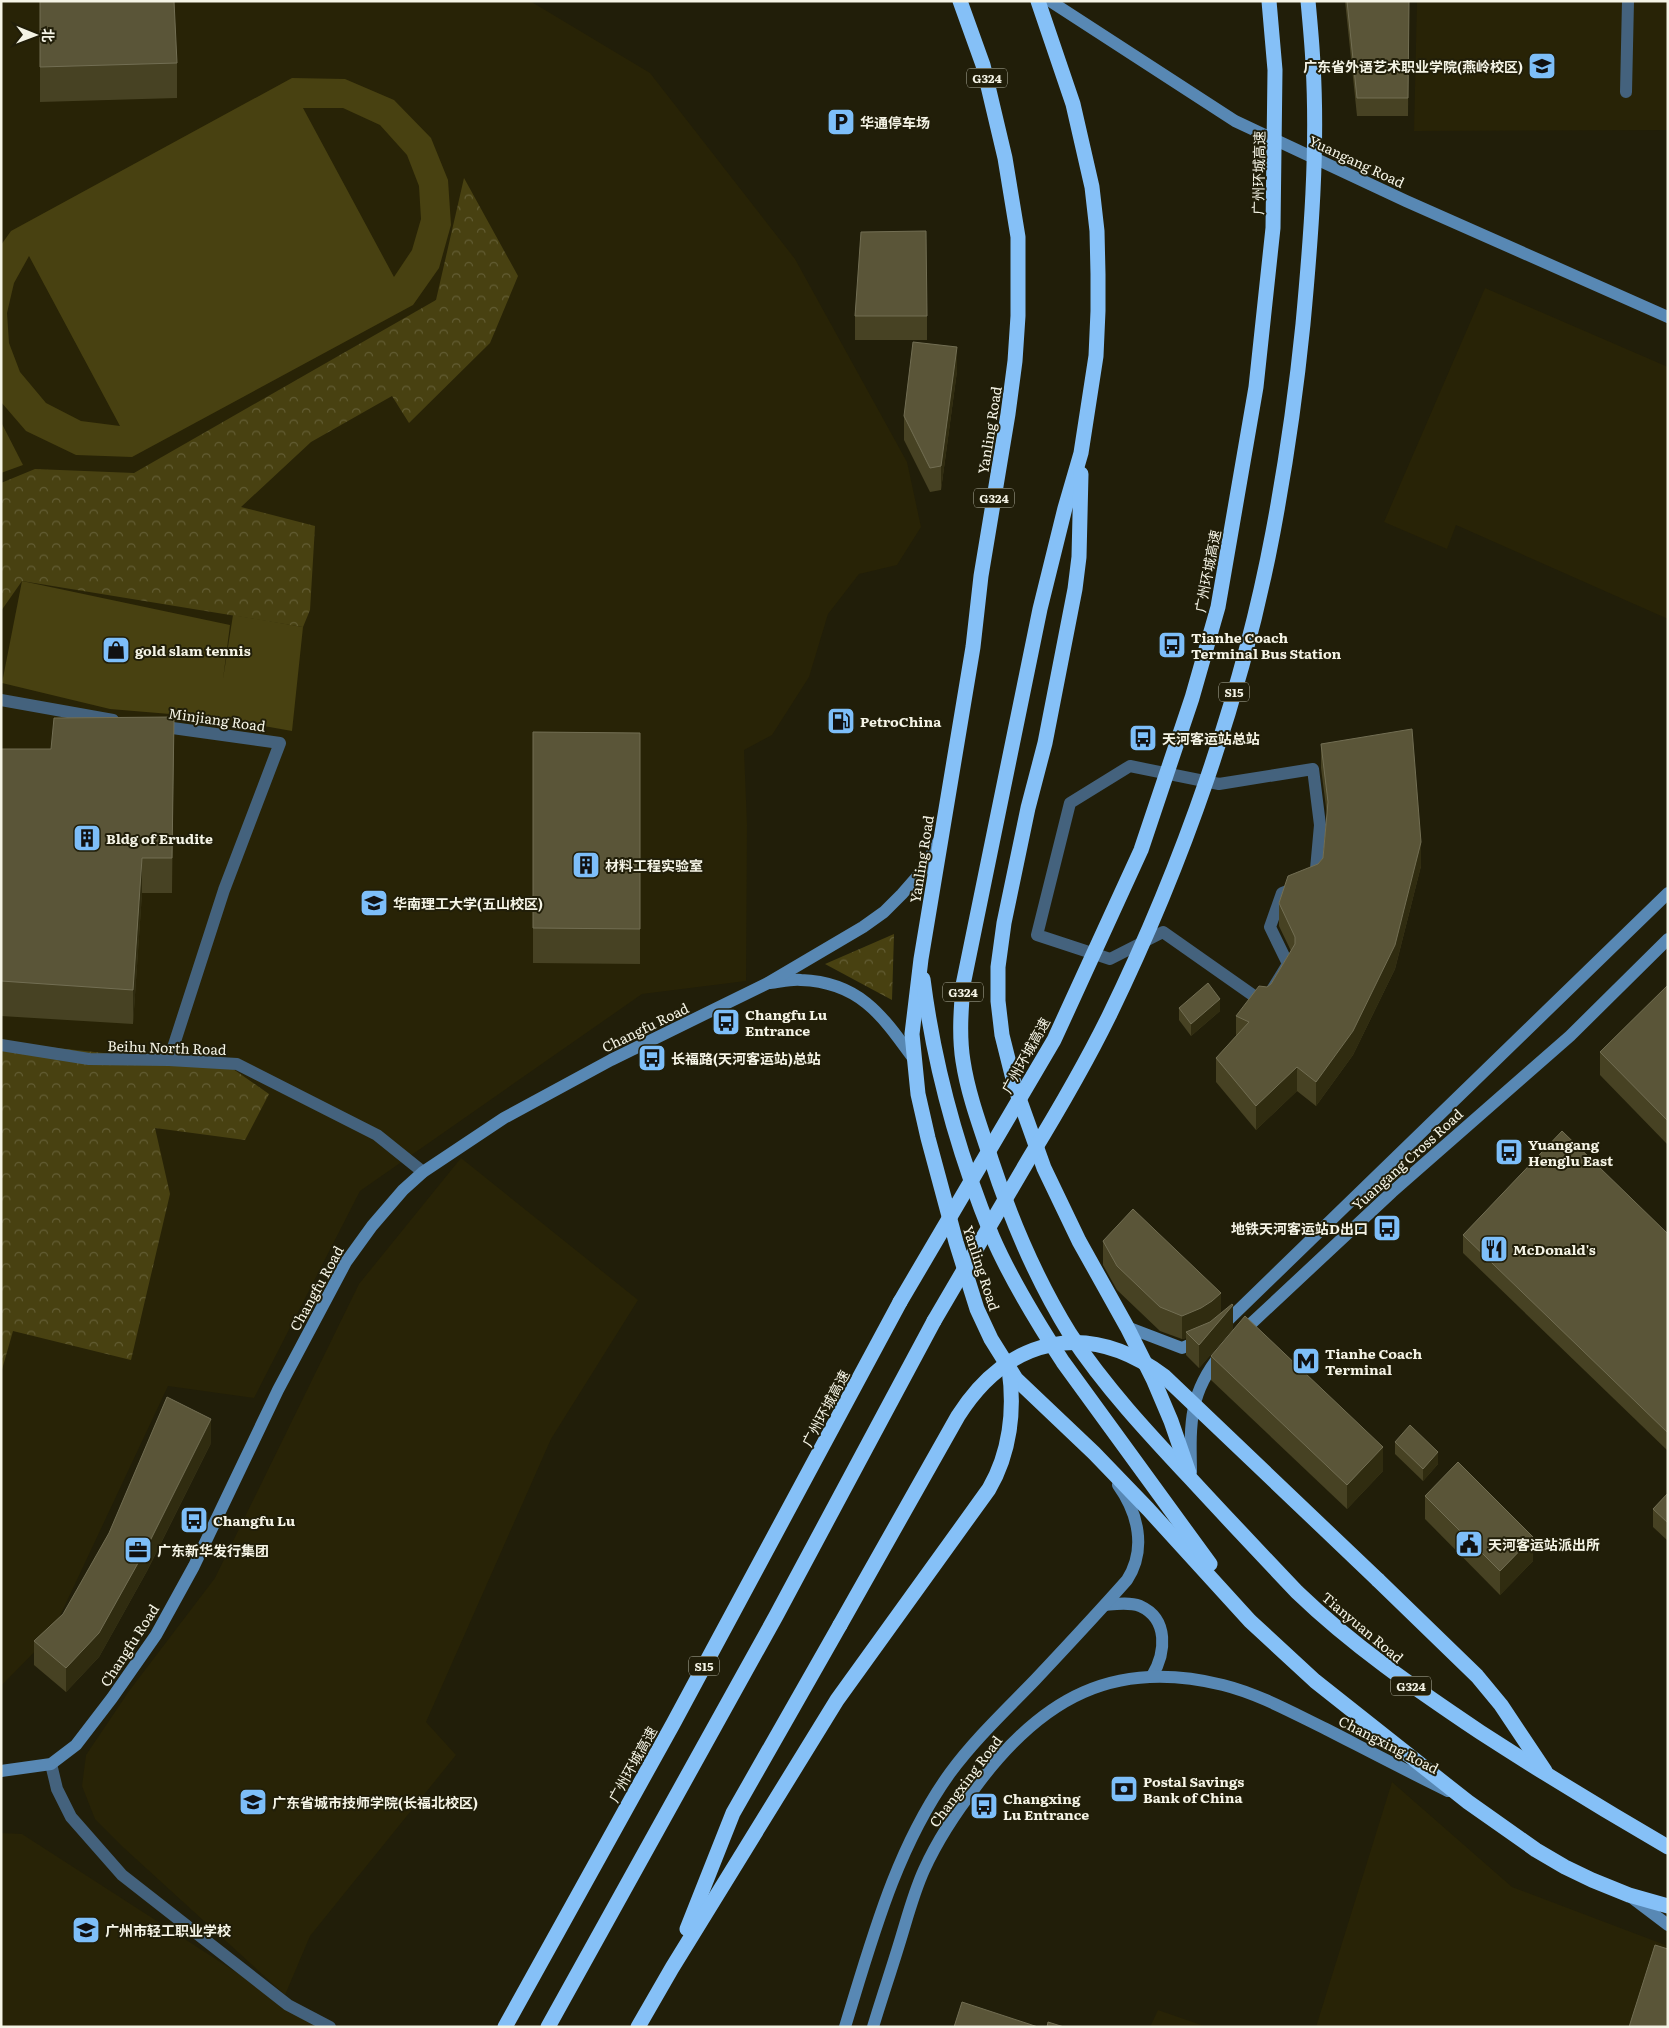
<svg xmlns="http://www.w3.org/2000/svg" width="1669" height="2028" font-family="Literata,'Noto Sans SC',serif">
	<defs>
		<pattern id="forest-crowns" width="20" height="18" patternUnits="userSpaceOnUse" patternTransform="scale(1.25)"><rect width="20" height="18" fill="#484111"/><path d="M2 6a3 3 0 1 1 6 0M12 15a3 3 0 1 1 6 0" fill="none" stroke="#635d34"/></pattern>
	</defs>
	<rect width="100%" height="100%" fill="#211e09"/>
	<g fill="#282306">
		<path d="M1,1H530L650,73L795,259L907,462L921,527L897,565L859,574L828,614L809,677L772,735L744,750L747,825L746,981L642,994L360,1191L254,1398L168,1386L51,1635L1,1686Z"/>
		<path d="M1417,1H1668V130L1414,131Z"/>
		<path d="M1485,288L1668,367V619L1456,525L1447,549L1384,522Z"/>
		<path d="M461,1158L638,1300L551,1439L426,1722L456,1755L310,1936L285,1995L124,1848L95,1819L82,1786L86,1755L129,1691L215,1578L359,1284Z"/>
		<path d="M1392,1782L1512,1887L1668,1946V2027H1316Z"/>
		<path d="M1,1833L22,1834L321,2027H1Z"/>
		<path d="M1158,2010L1207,2027H1150Z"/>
	</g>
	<g fill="#484111" fill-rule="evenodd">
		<path d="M292,78L345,79L394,100L431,138L448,180L451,225L439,268L413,305L132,457L76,455L26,431L1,402V245L11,231ZM303,108H343L380,125L407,155L419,186L421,219L412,250L394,277ZM29,256L120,426L81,421L46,403L20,372L9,343L7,313L14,283Z"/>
		<path d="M1,422L23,465L1,473Z"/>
		<path d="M22,581L230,625L223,679L233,615L303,627L292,731L218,718L110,709L2,683Z"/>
	</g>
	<g fill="url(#forest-crowns)">
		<path d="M464,178L518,276L490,343L409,423L392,396L311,442L241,507L315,526L310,610L303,627L22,581L1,611V483L35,469L134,473L436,300Z"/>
		<path d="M894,934L892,1000L825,964Z"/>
		<path d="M1,1042L169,1060L226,1064L269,1094L245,1140L155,1128L170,1194L131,1360L13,1331L1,1373Z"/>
	</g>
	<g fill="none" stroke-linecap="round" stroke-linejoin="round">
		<g stroke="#44627d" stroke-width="12">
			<path d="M1626,92L1628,1"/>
			<path d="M1,700L113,720"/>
			<path d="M158,726L280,743L224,890L169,1060"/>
			<path d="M1130,766L1219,784L1313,769L1320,825L1315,880L1282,893L1270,927L1288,964L1264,1003L1163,932L1110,959L1037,935L1070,803Z"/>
			<path d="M1,1045L89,1059L169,1060L237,1064L377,1135L423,1172"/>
			<path d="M51,1764L57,1789L71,1817L122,1875L288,2005L330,2027"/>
		</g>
		<g stroke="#5888b4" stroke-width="12">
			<path d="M1050,1L1235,121L1406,201L1668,317"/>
			<path d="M770,983C780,982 791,979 801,980C859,982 882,1015 913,1058"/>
			<path d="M1127,1327L1182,1348L1201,1340"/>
			<path d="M1221,1327L1668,893"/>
			<path d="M1240,1334L1392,1192L1570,1036L1668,939"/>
			<path d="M1191,1471C1190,1423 1189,1393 1221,1354"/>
			<path d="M1105,1605C1116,1604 1129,1602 1140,1606C1169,1619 1166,1653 1152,1676"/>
			<path d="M1,1771L51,1764L76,1745L112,1698L156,1635L194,1566L278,1390L346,1262L372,1226L403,1190L423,1172L504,1118L611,1060L768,983L863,927L884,912L902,894L923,870L938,842"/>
			<path d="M1631,1897L1668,1925"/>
			<path d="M845,2027C872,1939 896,1848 950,1773C975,1739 1006,1710 1035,1680C1066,1647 1097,1614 1127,1580C1147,1549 1138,1513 1118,1485"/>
			<path d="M873,2027C882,1997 892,1968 901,1938C908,1915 914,1892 924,1870C938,1839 956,1812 977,1785C1042,1698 1114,1658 1223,1685C1259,1694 1293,1713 1326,1729C1367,1750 1407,1771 1448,1791"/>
		</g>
		<g stroke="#85c0f7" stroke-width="15">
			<path d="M960,1L983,65L1005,158L1018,237V316L1015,361L1008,414L981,576L973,647L921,959L912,1034L918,1094L928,1138L956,1242L977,1309L991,1339L1016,1379L1094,1453L1148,1509L1250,1621L1315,1681L1468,1802L1536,1850L1565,1867L1592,1880L1629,1895L1668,1906"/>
			<path d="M1038,1L1073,104L1092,187L1097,231L1098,274V311L1096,356L1081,453L1065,508L1040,609L963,985C961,1010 959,1036 963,1061C968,1094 980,1126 991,1159C1011,1220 1036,1279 1070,1334C1105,1387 1148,1433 1191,1479C1226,1517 1261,1554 1297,1592C1353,1646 1416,1689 1480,1732C1542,1772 1604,1810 1668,1847"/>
			<path d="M1081,474L1079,557L1075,589L1045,743L1028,808L1004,923L998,967V1001L1002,1035L1015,1087L1044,1168L1079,1241L1127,1327L1154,1381L1171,1421L1189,1473"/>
			<path d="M923,979C934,1065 959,1155 992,1236C1011,1280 1037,1322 1063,1362L1210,1564"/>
			<path d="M1378,1580L1477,1676L1501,1705L1545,1771"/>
			<path d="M687,1929L733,1813L840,1625"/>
			<path d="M505,2027L673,1724L900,1302"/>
			<path d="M548,2027L776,1616L934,1321"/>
			<path d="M638,2027L672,1968L837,1700L989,1489C1010,1453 1015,1410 1009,1369"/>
		</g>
		<g stroke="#85c0f7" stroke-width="15">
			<path d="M900,1302L1054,1040L1141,850L1192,698L1218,607L1256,387L1273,228L1275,70L1269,1"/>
			<path d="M934,1321C966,1266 998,1212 1030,1157C1058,1111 1085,1065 1109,1016C1182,866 1242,697 1273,532C1286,463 1296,393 1303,324C1311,238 1318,150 1313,64C1312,43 1310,22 1308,1"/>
			<path d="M840,1625L958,1416C1008,1337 1087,1319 1164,1376L1378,1580"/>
		</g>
	</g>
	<g fill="#474223">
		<path d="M40,1L177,63V98L40,102Z"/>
		<path d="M1345,1H1409L1408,116H1357Z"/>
		<rect x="855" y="316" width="72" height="24"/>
		<path d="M957,371L941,490L930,492L904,440V416Z"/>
		<path d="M174,717L172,893H142L133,1024L1,1016V749H51Z"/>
		<path d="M533,732L640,733V964L533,963Z"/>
		<path d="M1321,744L1421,866L1395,969L1353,1055L1316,1106L1297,1091L1256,1130L1216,1082V1058L1236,1036V1016L1271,984L1291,951L1279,926V903L1318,864L1323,858L1327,815L1321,768Z"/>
		<path d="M1668,985V1145L1600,1075V1052Z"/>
		<path d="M1179,1008L1220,1011L1191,1036L1179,1020Z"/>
		<path d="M1668,1234V1451L1463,1253V1235Z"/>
		<path d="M1103,1241L1221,1313L1233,1329L1199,1368L1186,1355V1338L1182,1339L1160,1331L1117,1290L1103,1265Z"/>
		<path d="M1211,1356L1383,1471L1347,1509L1211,1380Z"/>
		<path d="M1395,1442L1438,1464L1423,1481L1395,1454Z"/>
		<path d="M211,1443L147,1571L99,1657L66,1692L34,1665V1641L63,1614Z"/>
		<path d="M1668,1493V1541L1653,1527V1509Z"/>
		<path d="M1425,1496L1533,1561L1500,1595L1425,1519Z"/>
	</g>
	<g fill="#302c10">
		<path d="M957,347V371L941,490V466Z"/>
		<path d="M1421,842V866L1395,969L1353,1055L1316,1106V1082Z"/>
		<path d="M142,858V893L133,1024V990Z"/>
		<path d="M1220,999V1011L1191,1036V1024Z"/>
		<path d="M1297,1067V1091L1256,1130V1106Z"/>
		<path d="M1221,1293V1316L1212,1325L1186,1332V1338L1182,1339V1316Z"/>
		<path d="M1233,1305V1329L1199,1368V1345Z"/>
		<path d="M211,1419V1443L147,1571L99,1657L66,1692V1668Z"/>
		<path d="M1383,1447V1471L1347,1509V1485Z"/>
		<path d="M1438,1452V1464L1423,1481V1469Z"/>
		<path d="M1533,1537V1561L1500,1595V1571Z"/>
	</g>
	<g fill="#5a5538" stroke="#726e53">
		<path d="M40,1H174L177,63L40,67Z"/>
		<path d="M1347,1H1409L1408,98H1357Z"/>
		<path d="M926,231L927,316H855L861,232Z"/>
		<path d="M913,342L957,347L941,466L930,468L904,416Z"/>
		<path d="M174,717L172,858H142L133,990L1,981V749H51L54,718Z"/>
		<path d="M1412,729L1421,842L1395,945L1353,1031L1316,1082L1297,1067L1256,1106L1216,1058L1249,1022L1236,1016L1259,986L1267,987L1271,984L1295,944V937L1279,903L1288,876L1318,864L1323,858L1328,802L1321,744Z"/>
		<path d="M533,732L640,733V929L533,928Z"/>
		<path d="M1208,983L1220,999L1191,1024L1179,1008Z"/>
		<path d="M1668,985V1121L1600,1052Z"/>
		<path d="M1562,1131L1668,1234V1433L1463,1235Z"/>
		<path d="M1133,1209L1221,1293L1212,1301L1201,1308L1182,1316L1160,1307L1117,1266L1103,1241Z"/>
		<path d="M1232,1304L1233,1305L1199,1345L1186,1332L1210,1322Z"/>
		<path d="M1245,1316L1383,1447L1347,1485L1211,1356Z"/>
		<path d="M167,1397L211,1419L147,1547L99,1633L66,1668L34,1641L63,1614L109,1533Z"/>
		<path d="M1410,1425L1438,1452L1423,1469L1395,1442Z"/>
		<path d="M1458,1462L1533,1537L1500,1571L1425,1496Z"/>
		<path d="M1668,1493V1523L1653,1509Z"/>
		<path d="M1655,1945L1668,1949V2027H1629Z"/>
		<path d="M962,2002L1038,2027H954Z"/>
		<path d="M1048,2022L1064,2027H1047Z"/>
	</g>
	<defs>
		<symbol id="university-square" viewBox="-11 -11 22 22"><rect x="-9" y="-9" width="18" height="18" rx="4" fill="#7dbef9" stroke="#211e09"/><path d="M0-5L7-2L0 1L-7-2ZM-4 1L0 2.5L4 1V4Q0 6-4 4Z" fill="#111"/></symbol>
		<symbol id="parking-square" viewBox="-11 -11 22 22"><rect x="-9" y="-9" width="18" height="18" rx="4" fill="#7dbef9" stroke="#211e09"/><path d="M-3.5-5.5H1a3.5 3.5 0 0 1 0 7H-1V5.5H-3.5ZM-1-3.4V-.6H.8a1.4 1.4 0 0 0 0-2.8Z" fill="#111"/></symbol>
		<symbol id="bus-square" viewBox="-11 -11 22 22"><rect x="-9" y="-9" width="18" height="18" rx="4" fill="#7dbef9" stroke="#211e09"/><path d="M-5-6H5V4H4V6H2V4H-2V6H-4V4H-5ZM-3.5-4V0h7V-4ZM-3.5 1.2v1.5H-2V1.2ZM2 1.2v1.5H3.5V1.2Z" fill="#111"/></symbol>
		<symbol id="shop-square" viewBox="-11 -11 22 22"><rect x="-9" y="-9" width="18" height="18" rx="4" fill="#7dbef9" stroke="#211e09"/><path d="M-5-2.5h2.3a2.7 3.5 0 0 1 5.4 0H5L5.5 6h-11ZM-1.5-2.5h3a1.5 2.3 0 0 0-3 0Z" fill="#111"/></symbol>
		<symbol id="fuel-square" viewBox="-11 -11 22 22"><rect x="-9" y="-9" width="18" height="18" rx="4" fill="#7dbef9" stroke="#211e09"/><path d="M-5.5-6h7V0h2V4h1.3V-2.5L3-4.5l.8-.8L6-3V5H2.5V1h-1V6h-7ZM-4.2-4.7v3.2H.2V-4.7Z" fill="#111"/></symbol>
		<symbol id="building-square" viewBox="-11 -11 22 22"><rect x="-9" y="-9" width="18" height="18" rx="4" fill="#7dbef9" stroke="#211e09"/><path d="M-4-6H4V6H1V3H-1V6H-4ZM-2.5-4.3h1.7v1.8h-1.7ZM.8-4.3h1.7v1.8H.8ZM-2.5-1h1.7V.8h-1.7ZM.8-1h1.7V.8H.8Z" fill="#111"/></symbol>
		<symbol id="restaurant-square" viewBox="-11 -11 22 22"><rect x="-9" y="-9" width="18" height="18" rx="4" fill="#7dbef9" stroke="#211e09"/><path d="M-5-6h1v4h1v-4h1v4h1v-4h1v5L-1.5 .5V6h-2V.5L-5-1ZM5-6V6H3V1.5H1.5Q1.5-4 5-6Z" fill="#111"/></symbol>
		<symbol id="metro-square" viewBox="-11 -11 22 22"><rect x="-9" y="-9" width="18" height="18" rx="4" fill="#7dbef9" stroke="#211e09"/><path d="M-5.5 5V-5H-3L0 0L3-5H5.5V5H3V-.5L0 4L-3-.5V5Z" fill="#111"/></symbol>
		<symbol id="civic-square" viewBox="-11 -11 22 22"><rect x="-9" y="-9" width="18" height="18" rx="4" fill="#7dbef9" stroke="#211e09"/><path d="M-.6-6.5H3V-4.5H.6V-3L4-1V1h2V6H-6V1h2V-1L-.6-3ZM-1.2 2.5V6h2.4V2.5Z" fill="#111"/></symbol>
		<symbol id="office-square" viewBox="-11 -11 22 22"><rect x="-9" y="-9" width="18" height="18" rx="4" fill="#7dbef9" stroke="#211e09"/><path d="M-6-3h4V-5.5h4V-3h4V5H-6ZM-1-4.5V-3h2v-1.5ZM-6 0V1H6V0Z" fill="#111"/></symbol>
		<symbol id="bank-square" viewBox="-11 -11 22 22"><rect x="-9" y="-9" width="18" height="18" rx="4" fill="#7dbef9" stroke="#211e09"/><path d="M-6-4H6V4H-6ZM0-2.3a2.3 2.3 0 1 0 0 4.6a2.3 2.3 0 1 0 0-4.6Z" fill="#111"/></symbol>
	</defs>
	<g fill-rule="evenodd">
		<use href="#university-square" x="1526" y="50" width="32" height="32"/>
		<use href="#parking-square" x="825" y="106" width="32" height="32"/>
		<use href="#bus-square" x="1156" y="629" width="32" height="32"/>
		<use href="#shop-square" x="100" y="634" width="32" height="32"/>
		<use href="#fuel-square" x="825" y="705" width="32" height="32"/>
		<use href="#bus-square" x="1127" y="722" width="32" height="32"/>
		<use href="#building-square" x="71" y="822" width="32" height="32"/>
		<use href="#building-square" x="570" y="849" width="32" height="32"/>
		<use href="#university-square" x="358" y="887" width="32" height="32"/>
		<use href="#bus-square" x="710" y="1006" width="32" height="32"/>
		<use href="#bus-square" x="636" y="1042" width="32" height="32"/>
		<use href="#bus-square" x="1493" y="1136" width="32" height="32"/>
		<use href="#bus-square" x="1371" y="1212" width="32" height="32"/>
		<use href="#restaurant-square" x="1478" y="1233" width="32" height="32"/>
		<use href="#metro-square" x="1290" y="1345" width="32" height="32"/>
		<use href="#bus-square" x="178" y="1504" width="32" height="32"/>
		<use href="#civic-square" x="1453" y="1528" width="32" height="32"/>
		<use href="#office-square" x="122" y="1534" width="32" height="32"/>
		<use href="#bank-square" x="1108" y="1773" width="32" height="32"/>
		<use href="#university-square" x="237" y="1786" width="32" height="32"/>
		<use href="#bus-square" x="968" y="1790" width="32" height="32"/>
		<use href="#university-square" x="70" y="1914" width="32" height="32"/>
	</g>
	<g text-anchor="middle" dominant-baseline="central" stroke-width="4" stroke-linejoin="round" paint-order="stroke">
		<g fill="#211e09" stroke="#b5b4a4" stroke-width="1">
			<rect x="967" y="68.5" width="40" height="19" rx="4"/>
			<rect x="974" y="488.5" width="40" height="19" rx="4"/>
			<rect x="1219" y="682.5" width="30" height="19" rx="4"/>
			<rect x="943" y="982.5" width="40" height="19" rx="4"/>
			<rect x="689" y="1656.5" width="30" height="19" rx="4"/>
			<rect x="1391" y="1676.5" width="40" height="19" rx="4"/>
		</g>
		<g font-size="12" font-weight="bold" fill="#f5f4e6">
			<text x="987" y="78">G324</text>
			<text x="994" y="498">G324</text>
			<text x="1234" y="692">S15</text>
			<text x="963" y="992">G324</text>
			<text x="704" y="1666">S15</text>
			<text x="1411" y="1686">G324</text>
		</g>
		<g font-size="14" font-weight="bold" fill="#f5f4e6" stroke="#211e09" text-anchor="start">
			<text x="1523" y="66" text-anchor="end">广东省外语艺术职业学院(燕岭校区)</text>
			<text x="860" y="122">华通停车场</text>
			<text x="1191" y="637">Tianhe Coach<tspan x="1191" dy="16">Terminal Bus Station</tspan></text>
			<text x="135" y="650">gold slam tennis</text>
			<text x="860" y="721">PetroChina</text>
			<text x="1162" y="738">天河客运站总站</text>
			<text x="106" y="838">Bldg of Erudite</text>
			<text x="605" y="865">材料工程实验室</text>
			<text x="393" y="903">华南理工大学(五山校区)</text>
			<text x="745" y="1014">Changfu Lu<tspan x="745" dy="16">Entrance</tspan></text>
			<text x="671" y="1058">长福路(天河客运站)总站</text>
			<text x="1528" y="1144">Yuangang<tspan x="1528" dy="16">Henglu East</tspan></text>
			<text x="1368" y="1228" text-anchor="end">地铁天河客运站D出口</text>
			<text x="1513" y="1249">McDonald's</text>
			<text x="1325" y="1353">Tianhe Coach<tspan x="1325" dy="16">Terminal</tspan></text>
			<text x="213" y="1520">Changfu Lu</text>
			<text x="1488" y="1544">天河客运站派出所</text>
			<text x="157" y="1550">广东新华发行集团</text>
			<text x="1143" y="1781">Postal Savings<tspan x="1143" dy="16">Bank of China</tspan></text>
			<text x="1003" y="1798">Changxing<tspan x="1003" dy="16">Lu Entrance</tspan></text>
			<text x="272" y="1802">广东省城市技师学院(长福北校区)</text>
			<text x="105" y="1930">广州市轻工职业学校</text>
		</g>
		<g font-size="14" fill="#f5f4e6" stroke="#211e09">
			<text transform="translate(1357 161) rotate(25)">Yuangang Road</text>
			<text transform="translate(1258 173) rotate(-89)">广州环城高速</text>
			<text transform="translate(989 430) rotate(-81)">Yanling Road</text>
			<text transform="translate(1207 571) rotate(-79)">广州环城高速</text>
			<text transform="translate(217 719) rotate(8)">Minjiang Road</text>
			<text transform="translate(921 859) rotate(-81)">Yanling Road</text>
			<text transform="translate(645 1027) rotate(-26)">Changfu Road</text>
			<text transform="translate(167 1047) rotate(2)">Beihu North Road</text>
			<text transform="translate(1025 1055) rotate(-61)">广州环城高速</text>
			<text transform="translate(1407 1159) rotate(-42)">Yuangang Cross Road</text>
			<text transform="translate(982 1268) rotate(72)">Yanling Road</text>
			<text transform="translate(316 1288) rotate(-61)">Changfu Road</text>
			<text transform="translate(825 1408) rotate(-62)">广州环城高速</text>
			<text transform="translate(1363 1627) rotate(40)">Tianyuan Road</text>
			<text transform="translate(129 1645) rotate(-57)">Changfu Road</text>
			<text transform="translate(1389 1744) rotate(27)">Changxing Road</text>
			<text transform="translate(632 1764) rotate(-61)">广州环城高速</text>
			<text transform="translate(965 1781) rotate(-53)">Changxing Road</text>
		</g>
	</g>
	<rect width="1669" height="2028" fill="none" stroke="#f5f4e6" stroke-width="5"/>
	<g transform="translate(35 35) rotate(91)" stroke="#211e09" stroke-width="4" paint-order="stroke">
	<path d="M0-4L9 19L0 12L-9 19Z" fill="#f5f4e6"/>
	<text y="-8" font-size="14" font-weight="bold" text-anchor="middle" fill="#f5f4e6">北</text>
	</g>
</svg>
